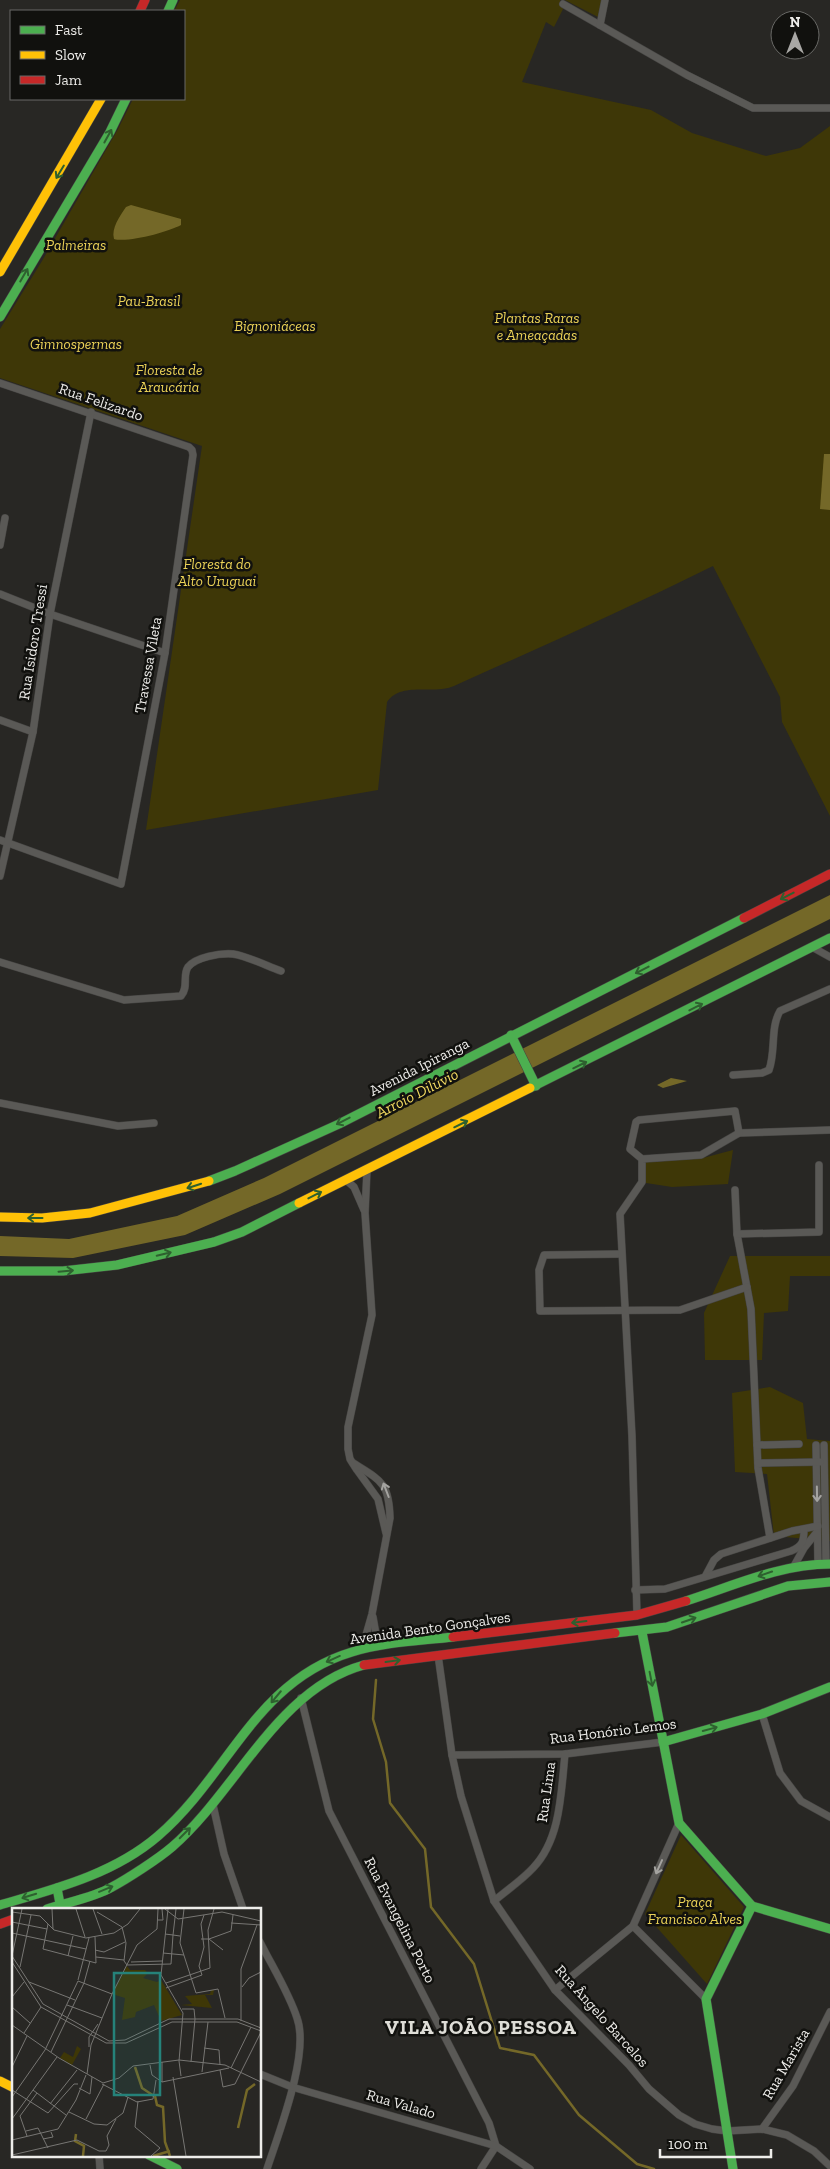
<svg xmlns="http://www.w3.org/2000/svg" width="830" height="2169" font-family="'Zilla Slab',serif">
	<rect width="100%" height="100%" fill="#282724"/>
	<g fill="#3e3707">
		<path d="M180,0H560L563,9L554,27L546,22L522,82L651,110L692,133L766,156L800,148L830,126V816L782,722L780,697L713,566C628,608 541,647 454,686C433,695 401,681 387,702L378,790L146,830L202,446L0,378V329L42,261L118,129L133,99H184V11H174Z"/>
		<path d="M565,0H602L598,17Z"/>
		<path d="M733,1150L728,1184L672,1187L646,1183V1162L703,1158Z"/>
		<path d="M730,1256H830V1276H790L788,1311L764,1313L762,1360H705L704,1313Z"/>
		<path d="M770,1387L803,1403L807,1439L830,1441V1541L774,1536L767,1474L735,1472L732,1393Z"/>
		<path d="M681,1835L744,1907L707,1984L645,1914Z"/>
	</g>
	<g fill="#746828">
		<path d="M131,205L181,219V225C168,232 128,243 114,239C111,228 120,216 126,207Z"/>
		<path d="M824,454H830V510L820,509Z"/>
		<path d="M830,895V919L280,1194L185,1235L73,1258L0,1256V1236L69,1239L177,1216L264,1178Z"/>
		<path d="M671,1078L687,1081L663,1088L657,1085Z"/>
	</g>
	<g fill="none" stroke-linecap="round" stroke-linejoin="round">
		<path stroke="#746828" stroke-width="2.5" d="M376,1680L373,1719L386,1762L390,1803L425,1849L431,1907L474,1964L500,2048L534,2055L579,2115L637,2164L654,2169"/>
		<defs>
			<g id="street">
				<path d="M563,4L687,75L753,108H830"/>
				<path d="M600,25L605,0"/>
				<path d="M0,383L189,447L192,450L193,455L165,653L121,884L0,840"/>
				<path d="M0,545L5,518"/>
				<path d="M0,594L50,614L165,653"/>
				<path d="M0,720L33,732"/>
				<path d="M0,876L33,732L50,614L91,412"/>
				<path d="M812,947L830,957"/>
				<path d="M0,962L124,1000L181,996C189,987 182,976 188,967C196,957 220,953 233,954C247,956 267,966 281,971"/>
				<path d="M733,1075L762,1073L769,1070C776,1051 770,1028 780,1011L830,989"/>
				<path d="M0,1103L118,1126L154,1123"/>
				<path d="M739,1133L830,1130"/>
				<path d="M367,1170L365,1213L372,1315L348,1427V1449L350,1459L357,1470L378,1499L386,1533"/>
				<path d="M346,1180L354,1187L364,1210"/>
				<path d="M735,1190L737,1234L751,1309L758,1468L770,1538"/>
				<path d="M737,1234L819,1232V1165"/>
				<path d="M621,1254L544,1255L539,1270L540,1311L680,1310L747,1287"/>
				<path d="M757,1445L799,1444"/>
				<path d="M816,1445L818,1564"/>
				<path d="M824,1445L826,1564"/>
				<path d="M353,1463C382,1481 389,1483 390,1518L372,1614L362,1649"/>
				<path d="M758,1463L820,1462"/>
				<path d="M794,1566L804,1548L817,1532"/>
				<path d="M706,1575L714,1560L721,1554L792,1531L818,1526"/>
				<path d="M635,1590L665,1589L791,1551C803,1546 804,1541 804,1529"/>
				<path d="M637,1615L632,1436L620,1214L642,1182V1159L701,1155L739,1133L735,1111L639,1120L636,1122L630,1149L642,1159"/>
				<path d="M373,1617L378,1646"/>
				<path d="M438,1655L452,1755L461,1796L494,1901L555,1990L629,2065L649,2089L679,2115L695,2124L712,2129L727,2131L762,2129L787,2135L814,2151L830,2166"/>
				<path d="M301,1698L329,1811L489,2123L496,2146L481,2169"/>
				<path d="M762,1714L780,1773L801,1801L830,1817"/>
				<path d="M452,1755L565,1754L663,1742"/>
				<path d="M213,1805L224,1854L243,1909"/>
				<path d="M494,1901C507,1890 522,1880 533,1868C561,1839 561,1792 565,1754"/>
				<path d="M633,1926L706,1999"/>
				<path d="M260,1942C272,1966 289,1993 297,2018C310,2053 279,2132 267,2169"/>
				<path d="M555,1990L633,1926L679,1823"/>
				<path d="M260,2074L292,2087L496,2146L530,2169"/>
				<path d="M762,2129L793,2086L830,2012"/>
				<path d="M99,2155L100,2169"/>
			</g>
			<g id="fast">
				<path d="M168,11L173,0"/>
				<path d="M0,317L110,132L126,99"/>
				<path d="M511,1035L536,1086"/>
				<path d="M530,1088L830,938"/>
				<path d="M209,1181L235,1171L339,1124L744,918"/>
				<path d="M0,1271H63L117,1265L214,1242L242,1232L299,1203"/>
				<path d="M686,1601C733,1586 780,1564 830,1564"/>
				<path d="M642,1632L679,1823L752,1906L830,1929"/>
				<path d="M615,1633L667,1627L788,1586L830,1582"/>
				<path d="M663,1742L762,1714L830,1687"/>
				<path d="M57,1888L61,1909"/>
				<path d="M0,1905C55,1889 114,1874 158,1836C229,1775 255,1681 352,1652C384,1642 419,1641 453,1637"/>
				<path d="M47,1909C68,1902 93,1898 112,1887C127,1879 158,1859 172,1847C236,1792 278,1688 364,1665"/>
				<path d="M149,2155L177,2169"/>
				<path d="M733,2169L706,1999L752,1906"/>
			</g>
			<g id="slow">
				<path d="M0,272L101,99"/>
				<path d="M299,1203L530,1088"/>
				<path d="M0,1217L42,1218L90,1213L209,1181"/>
				<path d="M0,2081L14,2088"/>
			</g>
			<g id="jam">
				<path d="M140,11L145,0"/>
				<path d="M744,918L830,874"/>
				<path d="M453,1637L637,1615L686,1601"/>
				<path d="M364,1665L615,1633"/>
				<path d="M0,1924L14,1919"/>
			</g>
		</defs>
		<use href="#street" stroke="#454442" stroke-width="8"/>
		<use href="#fast" stroke="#454442" stroke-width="10"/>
		<use href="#slow" stroke="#454442" stroke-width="10"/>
		<use href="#jam" stroke="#454442" stroke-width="10"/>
		<use href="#street" stroke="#5a5956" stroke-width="7"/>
		<use href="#fast" stroke="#4caf50" stroke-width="9"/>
		<use href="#slow" stroke="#ffc107" stroke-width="9"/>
		<use href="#jam" stroke="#c62828" stroke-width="9"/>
	</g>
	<defs><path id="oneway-shaft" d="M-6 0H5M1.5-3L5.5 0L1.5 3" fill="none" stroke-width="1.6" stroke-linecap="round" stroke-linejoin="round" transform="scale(1.25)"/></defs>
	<g stroke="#2e602f">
		<use href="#oneway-shaft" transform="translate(108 136) rotate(-61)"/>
		<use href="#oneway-shaft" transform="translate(60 172) rotate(121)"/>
		<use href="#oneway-shaft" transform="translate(24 275) rotate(-60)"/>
		<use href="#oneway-shaft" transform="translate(787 896) rotate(153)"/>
		<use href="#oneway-shaft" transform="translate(642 970) rotate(153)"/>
		<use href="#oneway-shaft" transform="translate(696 1007) rotate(-27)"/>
		<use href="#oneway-shaft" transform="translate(580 1065) rotate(-26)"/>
		<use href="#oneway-shaft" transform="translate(343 1121) rotate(153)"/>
		<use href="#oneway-shaft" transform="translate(461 1124) rotate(-26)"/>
		<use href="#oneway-shaft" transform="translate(194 1186) rotate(162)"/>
		<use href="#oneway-shaft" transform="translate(315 1195) rotate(-27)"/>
		<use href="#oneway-shaft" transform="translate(35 1218) rotate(-180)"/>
		<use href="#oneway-shaft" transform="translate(164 1254) rotate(-13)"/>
		<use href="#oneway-shaft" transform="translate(66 1271) rotate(-5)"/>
		<use href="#oneway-shaft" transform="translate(765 1574) rotate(161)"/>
		<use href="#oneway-shaft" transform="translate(689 1620) rotate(-19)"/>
		<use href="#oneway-shaft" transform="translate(579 1622) rotate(173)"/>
		<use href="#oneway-shaft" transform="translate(333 1659) rotate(156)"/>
		<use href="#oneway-shaft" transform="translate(393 1661) rotate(-8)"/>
		<use href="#oneway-shaft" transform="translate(651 1679) rotate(79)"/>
		<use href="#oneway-shaft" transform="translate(276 1697) rotate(130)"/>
		<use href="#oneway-shaft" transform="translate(710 1729) rotate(-15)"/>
		<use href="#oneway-shaft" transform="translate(185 1833) rotate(-45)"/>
		<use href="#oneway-shaft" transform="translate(106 1889) rotate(-22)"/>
		<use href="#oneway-shaft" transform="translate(29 1896) rotate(163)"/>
	</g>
	<g stroke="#a4a3a0">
		<use href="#oneway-shaft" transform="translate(386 1490) rotate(-111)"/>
		<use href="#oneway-shaft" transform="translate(817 1494) rotate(89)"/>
		<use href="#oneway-shaft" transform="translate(659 1867) rotate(114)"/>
	</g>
	<g text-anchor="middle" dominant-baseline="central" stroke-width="5" stroke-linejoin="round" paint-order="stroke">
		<g font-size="15" font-style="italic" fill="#ebd257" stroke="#11110e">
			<text x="76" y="245">Palmeiras</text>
			<text x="149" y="301">Pau-Brasil</text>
			<text x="537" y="318">Plantas Raras<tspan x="537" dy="17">e Ameaçadas</tspan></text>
			<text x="275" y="326">Bignoniáceas</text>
			<text x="76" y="344">Gimnospermas</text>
			<text x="169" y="370">Floresta de<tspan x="169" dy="17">Araucária</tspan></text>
			<text x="217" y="564">Floresta do<tspan x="217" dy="17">Alto Uruguai</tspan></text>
			<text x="695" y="1902">Praça<tspan x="695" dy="17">Francisco Alves</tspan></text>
		</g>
		<g font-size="15" fill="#eeedea" stroke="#11110e">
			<text transform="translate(101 402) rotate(19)">Rua Felizardo</text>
			<text transform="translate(33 642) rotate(-81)">Rua Isidoro Tressi</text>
			<text transform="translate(148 665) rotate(-80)">Travessa Vileta</text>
			<text transform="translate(419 1067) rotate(-27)">Avenida Ipiranga</text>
			<text transform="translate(430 1628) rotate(-8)">Avenida Bento Gonçalves</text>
			<text transform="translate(613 1731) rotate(-7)">Rua Honório Lemos</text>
			<text transform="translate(546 1792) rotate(-82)">Rua Lima</text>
			<text transform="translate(400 1920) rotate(63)">Rua Evangelina Porto</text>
			<text transform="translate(602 2016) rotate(48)">Rua Ângelo Barcelos</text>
			<text transform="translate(786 2064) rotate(-60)">Rua Marista</text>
			<text transform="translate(401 2104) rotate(16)">Rua Valado</text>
		</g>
		<g font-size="16" font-style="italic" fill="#f5dc62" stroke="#11110e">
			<text transform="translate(417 1093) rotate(-27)">Arroio Dilúvio</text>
		</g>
		<g font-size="20" font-weight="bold" letter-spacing="1" fill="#deddd7" stroke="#11110e">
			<text x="481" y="2027">VILA JOÃO PESSOA</text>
		</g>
	</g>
	<g transform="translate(12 1908)">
		<rect width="249" height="249" fill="#282724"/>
		<path d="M115,58L118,62H133L136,65L131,70L145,74L149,72L170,107L149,113L142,97L124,104L123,109L110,112L113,90L100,86ZM199,82H202L201,87H193L200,100L169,97L180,96L173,88L198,86ZM65,138L69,141L60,157L48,150L52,144L61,149Z" fill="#3e3707"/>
		<path fill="none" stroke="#746828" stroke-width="2.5" d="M123,159L130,180L142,188M143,188L145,197L151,199L153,234L158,248M226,220L235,182L243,176M64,226L63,233L72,238L71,248M141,248L158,243"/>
		<path fill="none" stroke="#777673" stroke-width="1" d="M40,1L41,21M64,1L73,29M81,1L90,26M153,1L166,11L210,4L249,13M156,1L149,67L171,105L167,153M172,1L168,35L184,85L206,81L213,110M0,4L28,8L42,22L74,30L102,25L116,16L128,1M85,4L110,19L114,35M146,12H151L150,1M0,14L35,21M219,15L249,17M36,16L31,41L84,55L83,29M0,25L74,41M153,26L161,27L164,1M189,31H197L211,42M197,31L219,23L221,7M114,35L112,53L115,57L159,56L161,27L168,28M83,42L92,44L113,34M151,45L172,47M0,48L10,1M0,48L31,96L97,133L113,132L157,111H226L249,120M56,48L61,28M84,49L112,52M0,54L29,99L94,135H114L160,114H225L249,123M119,54L150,53M8,59L19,7M66,72L77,30M17,74L63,92M72,75L78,53M154,75L198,60L196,22L202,1M230,79L237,70L249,64M154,80L190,67L187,58L192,39L189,16L192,7M0,89L12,74M55,97L90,110M0,99L18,115M170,101H182L183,111L179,154M229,113V61L245,17M0,117L47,150L91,175L107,170L121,158L167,152L213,157L249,174M12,125L29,99M77,139V129L86,116M192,140L207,142L208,157M33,142L66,73L100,86M39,144L72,75M167,153L169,168M150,154V174M138,157L140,167L150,174L217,160M0,159L15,128M219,160L239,119M208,162L211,179L223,176L249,124M190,164L196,114M75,166L79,137L100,86L125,37L145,21L146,1M161,169L174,248M90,176L125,194L141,191M67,180L78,186L80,169M0,182L36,205L62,176H66M21,182L54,207M0,189L33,142M141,191L144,172M126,193L123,219L148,240L139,248M38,196L65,162M57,204L82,216L95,217M0,211L45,149M74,211L92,176M95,217L111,205L116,189M14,223L26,220L36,240M15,228L8,208L25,185M31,231L41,229L39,224M0,232L46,221L64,192L74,167M0,247L65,232L87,243H94L97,237L95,228L104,211"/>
		<path fill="#25827a" fill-opacity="0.15" stroke="#25827a" stroke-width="2.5" d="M102,65H148V187H102Z"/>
		<rect width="249" height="249" fill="none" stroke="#eeedea" stroke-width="2.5"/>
	</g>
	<rect x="10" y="10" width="175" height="90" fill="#11110e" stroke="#696966"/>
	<rect x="20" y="26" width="25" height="8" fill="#4caf50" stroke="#696966"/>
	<text x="55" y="35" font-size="15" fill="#eeedea">Fast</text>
	<rect x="20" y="51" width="25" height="8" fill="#ffc107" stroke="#696966"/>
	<text x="55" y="60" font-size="15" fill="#eeedea">Slow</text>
	<rect x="20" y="76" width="25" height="8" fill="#c62828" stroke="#696966"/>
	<text x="55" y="85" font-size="15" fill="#eeedea">Jam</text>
	<g transform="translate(795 35)"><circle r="24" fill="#11110e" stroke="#696966"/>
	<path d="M0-4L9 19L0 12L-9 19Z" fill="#a9a8a5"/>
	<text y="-8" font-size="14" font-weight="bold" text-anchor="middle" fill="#eeedea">N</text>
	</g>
	<path d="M660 2149v8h111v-8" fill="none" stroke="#eeedea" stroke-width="2.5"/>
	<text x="668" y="2149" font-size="15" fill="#eeedea" stroke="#11110e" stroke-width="4" paint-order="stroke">100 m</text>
</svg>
